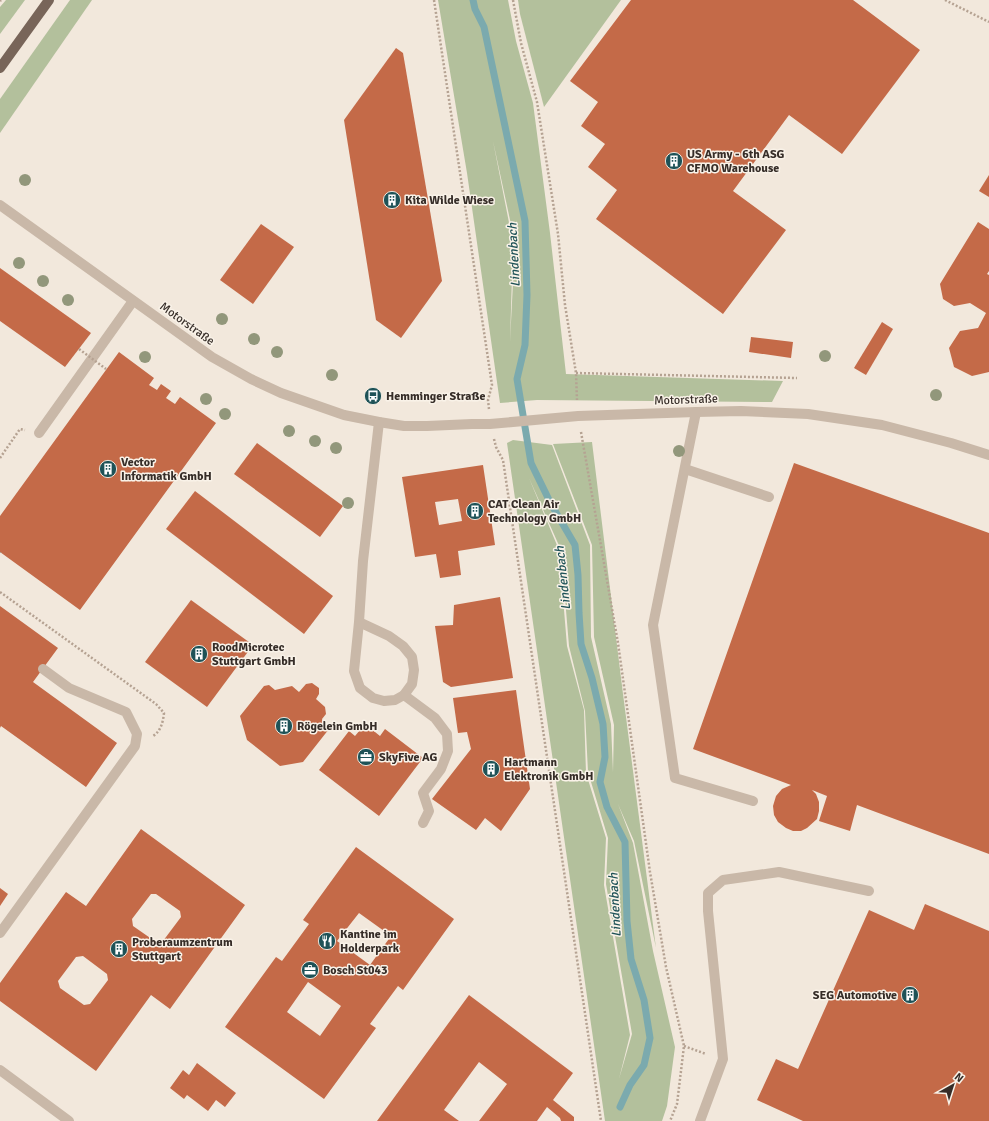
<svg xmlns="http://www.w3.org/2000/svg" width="989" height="1121" font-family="Signika,sans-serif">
	<rect width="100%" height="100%" fill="#f2e8dc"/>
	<g fill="#b3c09c" fill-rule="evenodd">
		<path d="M6,0H25L0,34V7Z"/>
		<path d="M70,0H92L0,133V99Z"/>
		<path d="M438,0H508L516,41L533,103L550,233L566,374L783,381L772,402L537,400L500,403L467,173ZM493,141L515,243L510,342L513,243Z"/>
		<path d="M518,0H621L544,107L520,14Z"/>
		<path d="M513,440L552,445L590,545L591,637L611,724L613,772L614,725L594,637L592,545L553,444L592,442L623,694L656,948L634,841L618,804L633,843L653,951L675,1047L667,1106L662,1121H605L507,443ZM529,478L561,550L569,646L585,711L588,772L608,838L606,884L632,1034L619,1079L630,1035L604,885L606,838L586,773L584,710L567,646L559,550Z"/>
	</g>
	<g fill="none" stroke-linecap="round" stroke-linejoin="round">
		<path stroke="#7baaae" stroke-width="7" d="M473,0L475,9L484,27L525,221L527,295L525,345L517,379L531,463L551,504L575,545L578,575L579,613L581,644L592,678L603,724L605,757L600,782L607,807L625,842L627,921L631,959L644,1000L650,1038L644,1065L630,1085L620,1107"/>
	</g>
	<g fill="#c46a48" fill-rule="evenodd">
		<path d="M631,0H853L920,50L842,154L789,115L733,191L786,230L723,314L596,219L617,190L588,167L605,144L581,126L598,102L570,81Z"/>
		<path d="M396,48L403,53L442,281L401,338L376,320L344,120Z"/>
		<path d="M989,175V197L979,191Z"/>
		<path d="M978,222L989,229V271L987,274L989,275V372L972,376L954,367L949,348L960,331L978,328L986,313L970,303L954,306L943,299L940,284Z"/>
		<path d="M261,224L294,247L253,304L220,280Z"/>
		<path d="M0,268L91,333L65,367L0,321Z"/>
		<path d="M882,322L893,329L866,375L854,368Z"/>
		<path d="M751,337L793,342L791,358L749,352Z"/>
		<path d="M119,352L154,378L149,385L157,390L161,384L171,391L166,398L175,404L180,397L216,423L80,610L0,552V516Z"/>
		<path d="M257,443L343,506L320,537L234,474Z"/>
		<path d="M794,463L989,533V854L857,805L850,831L819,821L827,796L812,790L816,794L819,802V811L817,819L807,828L801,831H793L786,828L778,822L774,815L773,806L776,796L782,789L791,785L693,749Z"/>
		<path d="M483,465L495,545L458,551L461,575L440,578L436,554L415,557L402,477ZM458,499L462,521L439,525L435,502Z"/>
		<path d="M195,491L333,596L304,634L166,529Z"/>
		<path d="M500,597L513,678L451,687L443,682L435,626L453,625L454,605Z"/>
		<path d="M191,600L253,645L207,707L145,662Z"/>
		<path d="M0,606L58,648L33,682L117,743L86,787L1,726L0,728Z"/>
		<path d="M312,683L319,688V694L316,699L325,707L326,714L322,719L323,723L329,729L303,762L280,766L247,740L240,716L264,686L269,685L275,690L292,686L299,692L306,684Z"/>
		<path d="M516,690L530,789L501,831L485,818L476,830L432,799L471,749L467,732L458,733L453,698Z"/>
		<path d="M365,724L380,736L385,729L423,758L379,816L319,770L349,731L355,736Z"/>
		<path d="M141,829L245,905L170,1009L151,995L96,1071L0,1001V983L66,892L86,906ZM151,894H156L180,911L181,917L163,941L156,942L133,926L132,919ZM83,956L107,974L108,980L90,1004L84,1005L60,988L58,981L76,957Z"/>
		<path d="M356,847L454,919L403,990L398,986L370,1024L376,1028L324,1099L225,1027L276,957L282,961L309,924L303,920ZM359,913L391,936L370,965L337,941ZM308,982L341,1006L320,1036L287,1012Z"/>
		<path d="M0,888L8,894L0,906Z"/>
		<path d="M925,904L989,931V1121H803L757,1100L776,1059L798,1069L869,910L914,930Z"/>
		<path d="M469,995L573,1073L553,1100L574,1117V1121H561L560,1118L547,1107L537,1121H479L507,1084L479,1062L444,1110L459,1121H377Z"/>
		<path d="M197,1063L236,1093L225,1107L216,1100L208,1111L187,1095L184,1099L170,1088L183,1070L189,1075Z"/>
	</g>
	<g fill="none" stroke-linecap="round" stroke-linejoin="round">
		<g stroke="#b5a292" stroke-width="2.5" stroke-dasharray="2 2" stroke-linecap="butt">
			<path d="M434,0L492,385L488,400L489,409"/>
			<path d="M513,0L521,43L537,102L558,234L565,305L576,373L577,400"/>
			<path d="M945,0L989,22"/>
			<path d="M0,1L1,0"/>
			<path d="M576,373L797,378"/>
			<path d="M581,432L618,643L650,872L666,967L684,1046L677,1104L670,1121"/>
			<path d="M494,439L496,447L503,460L601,1121"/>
			<path d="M0,458L20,429L25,430"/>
			<path d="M0,553V552"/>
			<path d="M0,592L156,704L164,713C163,722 161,731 153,736"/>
			<path d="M684,1046L706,1054"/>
		</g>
		<g stroke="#c9b8a8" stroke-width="10">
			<path d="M0,205L212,357L251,379L281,393L344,415L379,422L404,426H427L472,424H490L578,416L696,412L741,411L808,414L882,425L951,443L989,455"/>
			<path d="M696,412L653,625L675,778L753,801"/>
			<path d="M39,433L133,301"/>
			<path d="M685,469L769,497"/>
			<path d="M359,622L389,636L403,646L412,657L414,670L412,684L404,695L395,700L384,701L373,698L360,688L354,671L359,622L363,561L379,422"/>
			<path d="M404,695L435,718L447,734L448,751L441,769L423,793L429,811L423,823"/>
			<path d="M0,933L135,746L137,734L126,712L69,688L43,669"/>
			<path d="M0,1070L69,1121"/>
			<path d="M700,1121L723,1059L708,911V893L723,880L779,872L869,891"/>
		</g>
		<path stroke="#786559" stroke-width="10" d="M0,68L49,0"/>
		<path stroke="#b5a292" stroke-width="2.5" stroke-dasharray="2 2" stroke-linecap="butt" d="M79,349L106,369"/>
	</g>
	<g fill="#92977b">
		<circle cx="25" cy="180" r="6"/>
		<circle cx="19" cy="263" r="6"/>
		<circle cx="43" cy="281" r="6"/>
		<circle cx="68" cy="300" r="6"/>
		<circle cx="222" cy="319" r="6"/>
		<circle cx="254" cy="339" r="6"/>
		<circle cx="277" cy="352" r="6"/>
		<circle cx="825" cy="356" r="6"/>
		<circle cx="145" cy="357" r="6"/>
		<circle cx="332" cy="375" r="6"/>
		<circle cx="936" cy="395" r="6"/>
		<circle cx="206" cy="399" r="6"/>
		<circle cx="225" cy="414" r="6"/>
		<circle cx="289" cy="431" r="6"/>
		<circle cx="315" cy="441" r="6"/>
		<circle cx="336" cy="448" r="6"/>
		<circle cx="679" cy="451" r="6"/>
		<circle cx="348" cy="503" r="6"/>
	</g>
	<defs>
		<symbol id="building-disc" viewBox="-11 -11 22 22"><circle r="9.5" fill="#1e5257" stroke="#f9f2e8"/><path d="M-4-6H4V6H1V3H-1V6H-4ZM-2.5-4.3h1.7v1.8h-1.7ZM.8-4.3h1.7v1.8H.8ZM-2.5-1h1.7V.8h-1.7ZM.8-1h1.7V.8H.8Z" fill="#fff"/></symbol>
		<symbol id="bus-disc" viewBox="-11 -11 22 22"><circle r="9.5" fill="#1e5257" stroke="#f9f2e8"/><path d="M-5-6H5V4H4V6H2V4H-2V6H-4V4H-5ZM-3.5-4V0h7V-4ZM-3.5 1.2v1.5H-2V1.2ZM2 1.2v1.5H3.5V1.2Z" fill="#fff"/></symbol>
		<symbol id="office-disc" viewBox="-11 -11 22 22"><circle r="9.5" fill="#1e5257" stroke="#f9f2e8"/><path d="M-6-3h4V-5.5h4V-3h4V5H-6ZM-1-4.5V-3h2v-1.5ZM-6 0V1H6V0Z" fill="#fff"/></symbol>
		<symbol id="restaurant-disc" viewBox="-11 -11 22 22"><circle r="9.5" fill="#1e5257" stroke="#f9f2e8"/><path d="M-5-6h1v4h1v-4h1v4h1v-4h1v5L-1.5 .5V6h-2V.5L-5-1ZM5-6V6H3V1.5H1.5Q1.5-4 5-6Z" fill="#fff"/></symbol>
	</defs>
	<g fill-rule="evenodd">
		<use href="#building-disc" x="664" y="151" width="20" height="20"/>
		<use href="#building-disc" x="382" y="190" width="20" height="20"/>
		<use href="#bus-disc" x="363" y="386" width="20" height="20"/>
		<use href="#building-disc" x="98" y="459" width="20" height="20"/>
		<use href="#building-disc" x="465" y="501" width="20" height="20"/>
		<use href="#building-disc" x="189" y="644" width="20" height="20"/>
		<use href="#building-disc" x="274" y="716" width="20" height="20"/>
		<use href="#office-disc" x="356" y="747" width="20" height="20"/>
		<use href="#building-disc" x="481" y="759" width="20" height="20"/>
		<use href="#restaurant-disc" x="317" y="931" width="20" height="20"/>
		<use href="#building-disc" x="109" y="939" width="20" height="20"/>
		<use href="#office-disc" x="300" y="960" width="20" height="20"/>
		<use href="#building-disc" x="900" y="985" width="20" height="20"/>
	</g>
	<g text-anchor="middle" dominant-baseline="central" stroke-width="3" stroke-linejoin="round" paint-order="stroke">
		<g font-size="12" font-weight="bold" fill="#362d28" stroke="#f9f2e8" text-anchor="start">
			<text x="687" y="154">US Army - 6th ASG<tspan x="687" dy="14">CFMO Warehouse</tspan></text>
			<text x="405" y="200">Kita Wilde Wiese</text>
			<text x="386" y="396">Hemminger Straße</text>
			<text x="121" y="462">Vector<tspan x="121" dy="14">Informatik GmbH</tspan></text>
			<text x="488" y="504">CAT Clean Air<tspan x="488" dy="14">Technology GmbH</tspan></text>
			<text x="212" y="647">RoodMicrotec<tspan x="212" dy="14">Stuttgart GmbH</tspan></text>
			<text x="297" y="726">Rögelein GmbH</text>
			<text x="379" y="757">SkyFive AG</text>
			<text x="504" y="762">Hartmann<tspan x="504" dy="14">Elektronik GmbH</tspan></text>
			<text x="340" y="934">Kantine im<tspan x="340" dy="14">Holderpark</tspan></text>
			<text x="132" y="942">Proberaumzentrum<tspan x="132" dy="14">Stuttgart</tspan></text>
			<text x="323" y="970">Bosch St043</text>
			<text x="897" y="995" text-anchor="end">SEG Automotive</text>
		</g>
		<g font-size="12" fill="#362d28" stroke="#f9f2e8">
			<text transform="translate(187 324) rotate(36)">Motorstraße</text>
			<text transform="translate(686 400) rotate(-2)">Motorstraße</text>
		</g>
		<g font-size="13" font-style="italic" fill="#1e5257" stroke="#f9f2e8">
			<text transform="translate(514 255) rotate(-93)">Lindenbach</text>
			<text transform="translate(563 578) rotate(-96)">Lindenbach</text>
			<text transform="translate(615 905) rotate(-93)">Lindenbach</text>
		</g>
	</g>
	<g transform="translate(953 1085) rotate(39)" stroke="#f9f2e8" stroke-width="3" paint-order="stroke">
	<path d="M0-3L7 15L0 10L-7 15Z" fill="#362d28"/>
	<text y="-6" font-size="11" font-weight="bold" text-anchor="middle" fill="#362d28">N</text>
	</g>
</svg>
